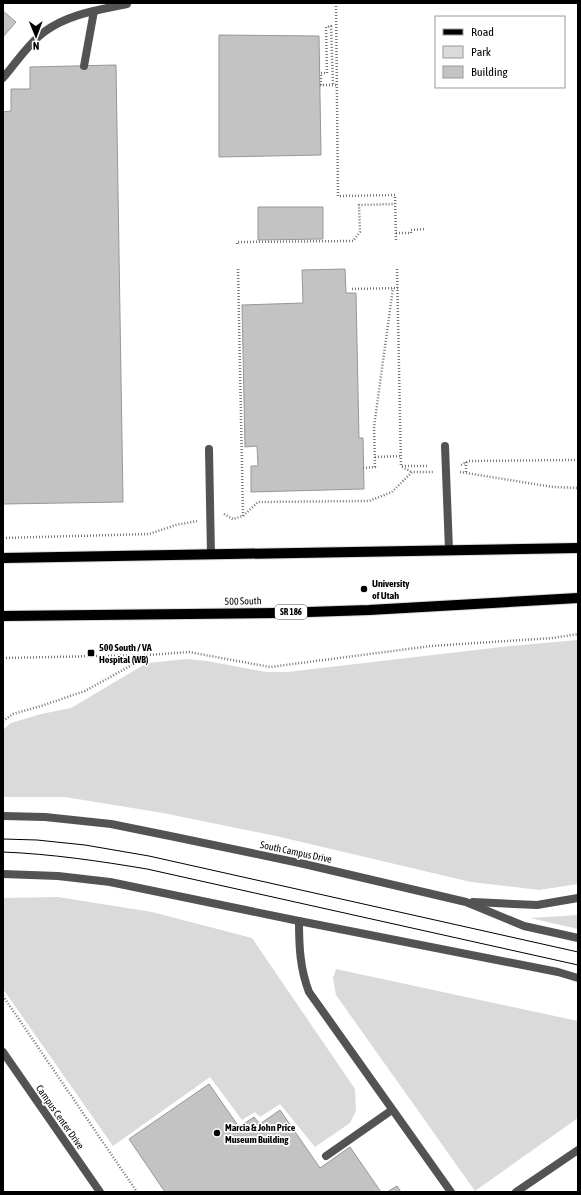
<svg xmlns="http://www.w3.org/2000/svg" width="581" height="1195" font-family="'Asap Condensed',sans-serif">
	<rect width="100%" height="100%" fill="#fff"/>
	<g fill="#dadada">
		<path d="M578,640V884L539,890L471,882L276,836L163,813L65,797H3V730L11,723L41,714L71,708L147,663L187,659L207,661L266,672H287L511,646Z"/>
		<path d="M58,897L152,912L252,938L355,1089L356,1111L350,1123L315,1147L280,1104L260,1117L255,1112L242,1120L210,1077L113,1146L3,989V898Z"/>
		<path d="M578,915V929L530,918Z"/>
		<path d="M336,969L578,1021V1118L475,1191L336,995L333,978Z"/>
	</g>
	<g fill="#c3c3c3" stroke="#979797">
		<path d="M3,11L16,22L3,37Z"/>
		<path d="M219,35L319,36L321,155L219,157Z"/>
		<path d="M116,65L123,502L3,504V112L11,111V89H30V67Z"/>
		<path d="M258,207H323V239L258,240Z"/>
		<path d="M345,269L346,293H356L359,438H363L364,489L251,492V466H258L257,446L245,447L242,305L303,303L302,270Z"/>
		<path d="M209,1084L239,1127L254,1117L260,1124L280,1110L320,1168L350,1147L381,1192H165L129,1139Z"/>
		<path d="M397,1186L401,1192H387Z"/>
	</g>
	<g fill="none" stroke-linecap="round" stroke-linejoin="round">
		<defs>
			<g id="primary">
				<path d="M3,558L578,548"/>
				<path d="M3,616L278,613L369,610L578,598"/>
			</g>
		</defs>
		<use href="#primary" stroke="#dbdbdb" stroke-width="12"/>
		<g stroke="#757575" stroke-width="2.5" stroke-dasharray="1 2" stroke-linecap="butt">
			<path d="M336,3L338,196L395,195L396,241"/>
			<path d="M320,85H337"/>
			<path d="M321,85V73H327L326,27L331,26L333,85"/>
			<path d="M396,233H411V230L425,229"/>
			<path d="M237,244V242L353,241L360,232L359,205L395,204"/>
			<path d="M238,269L243,516"/>
			<path d="M397,269L401,466H429"/>
			<path d="M352,289L398,288"/>
			<path d="M375,457L401,456"/>
			<path d="M466,462V473"/>
			<path d="M461,465L469,461L578,460"/>
			<path d="M402,467L412,472"/>
			<path d="M363,468L375,467L374,427L393,288"/>
			<path d="M460,472L553,487L578,488"/>
			<path d="M224,514L233,519L243,516L258,502L369,501L392,492L412,472H433"/>
			<path d="M3,538L149,534L176,525L197,521"/>
			<path d="M3,658L148,655L189,652L270,667L431,646L553,638L578,634"/>
			<path d="M3,721L13,714L41,706L85,691L148,656"/>
			<path d="M3,996L137,1192"/>
		</g>
		<g stroke="#535353" stroke-width="8">
			<path d="M84,66L94,11"/>
			<path d="M445,446L449,550"/>
			<path d="M209,449L211,555"/>
			<path d="M299,921C299,946 300,969 309,992L451,1192"/>
			<path d="M326,1156L392,1110"/>
			<path d="M516,1192L578,1150"/>
		</g>
		<g stroke="#535353" stroke-width="8">
			<path d="M3,78C16,63 28,44 44,32C68,14 98,10 127,4V3"/>
			<path d="M3,1052L100,1192"/>
		</g>
		<g stroke="#535353" stroke-width="8">
			<path d="M3,816L45,817L111,824L175,837L304,864L466,902L524,926L578,938"/>
			<path d="M3,874L58,876L110,882L299,921L558,972L578,978"/>
			<path d="M473,902L537,905L578,898"/>
		</g>
		<use href="#primary" stroke="#000" stroke-width="10"/>
		<g stroke="#000" stroke-width="1">
			<path d="M3,839L37,840L85,845L149,856L578,952"/>
			<path d="M3,852C52,854 99,861 147,869L578,965"/>
		</g>
	</g>
	<g fill="#000" stroke="#fff" stroke-width="1.5">
		<circle cx="364" cy="589" r="4"/>
		<rect x="87" y="649" width="8" height="8" rx="2"/>
		<circle cx="217" cy="1133" r="4"/>
	</g>
	<g text-anchor="middle" dominant-baseline="central" stroke-width="3.5" stroke-linejoin="round" paint-order="stroke">
		<rect fill="#fff" stroke="#4c4c4c" stroke-width="1" x="275" y="605" width="32" height="14" rx="3"/>
		<g font-size="9" font-weight="bold" fill="#000">
			<text x="291" y="612">SR 186</text>
		</g>
		<g font-size="10" font-weight="bold" fill="#000" stroke="#fff" text-anchor="start">
			<text x="372" y="583">University<tspan x="372" dy="12">of Utah</tspan></text>
			<text x="99" y="647">500 South / VA<tspan x="99" dy="12">Hospital (WB)</tspan></text>
			<text x="225" y="1127">Marcia &amp; John Price<tspan x="225" dy="12">Museum Building</tspan></text>
		</g>
		<g font-size="10" fill="#000" stroke="#fff">
			<text transform="translate(243 601) rotate(-1)">500 South</text>
			<text transform="translate(296 852) rotate(12)">South Campus Drive</text>
			<text transform="translate(60 1117) rotate(55)">Campus Center Drive</text>
		</g>
	</g>
	<rect width="581" height="1195" fill="none" stroke="#000000" stroke-width="8"/>
	<rect x="435" y="16" width="130" height="72" fill="#ffffff" stroke="#999999"/>
	<rect x="443" y="29" width="20" height="6" fill="#000000" stroke="#999999"/>
	<text x="471" y="36" font-size="12" fill="#000000">Road</text>
	<rect x="443" y="46" width="20" height="12" fill="#dadada" stroke="#999999"/>
	<text x="471" y="56" font-size="12" fill="#000000">Park</text>
	<rect x="443" y="66" width="20" height="12" fill="#c3c3c3" stroke="#999999"/>
	<text x="471" y="76" font-size="12" fill="#000000">Building</text>
	<g transform="translate(36 36) rotate(179)" stroke="#ffffff" stroke-width="3" paint-order="stroke">
	<path d="M0-3L7 15L0 10L-7 15Z" fill="#000000"/>
	<text y="-6" font-size="11" font-weight="bold" text-anchor="middle" fill="#000000">N</text>
	</g>
</svg>
